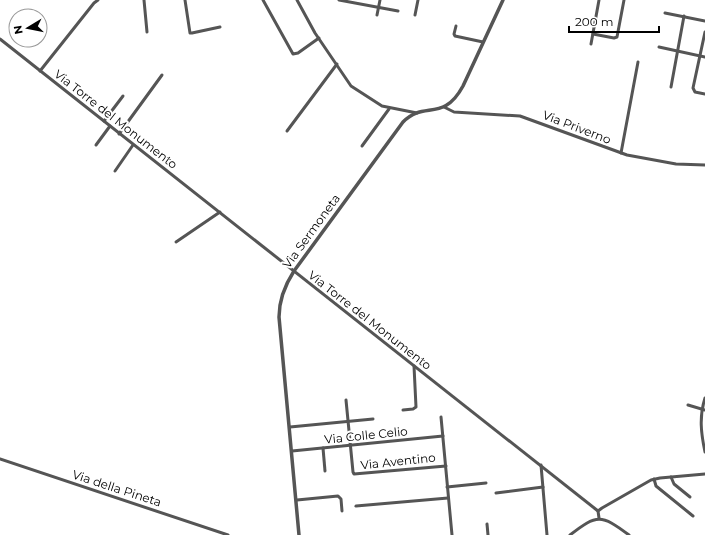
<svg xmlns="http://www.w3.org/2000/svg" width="705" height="535" font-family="Montserrat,sans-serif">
	<rect width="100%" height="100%" fill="#fff"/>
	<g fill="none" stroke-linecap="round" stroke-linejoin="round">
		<g stroke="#555" stroke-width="3">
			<path d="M144,0L147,32"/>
			<path d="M185,0L190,33H192L220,27"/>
			<path d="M263,0L293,54L298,53L319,38"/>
			<path d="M297,0L315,33L351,86L382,106L417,113"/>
			<path d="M339,0L398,11"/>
			<path d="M665,13L705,21"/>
			<path d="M377,15L380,0"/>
			<path d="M415,15L418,0"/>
			<path d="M456,26L454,34L455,36L483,42"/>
			<path d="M705,32L693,88L695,92L705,94"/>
			<path d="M593,34L614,38L617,37L624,0"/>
			<path d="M0,39L598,511"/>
			<path d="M591,44L599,0"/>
			<path d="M659,47L705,57"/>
			<path d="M40,71L94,3L98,0"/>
			<path d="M671,87L684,16"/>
			<path d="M444,107L454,112L520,116L627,155L676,164L705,165"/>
			<path d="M104,121L123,96"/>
			<path d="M287,131L337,64"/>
			<path d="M119,134L162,75"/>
			<path d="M96,145L110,126"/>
			<path d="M362,146L389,109"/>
			<path d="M621,153L638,62"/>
			<path d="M115,171L133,145"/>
			<path d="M176,242L220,212"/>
			<path d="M705,398C699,417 701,433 705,452"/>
			<path d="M346,400L353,472L354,474L446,466"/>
			<path d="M688,405L705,410"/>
			<path d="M403,410L413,409L416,407L414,366"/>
			<path d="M441,417L452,535"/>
			<path d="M290,427L373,419"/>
			<path d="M323,448L325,471"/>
			<path d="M292,451L443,436"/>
			<path d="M0,459L228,535"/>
			<path d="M541,465L547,535"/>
			<path d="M671,477L674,484L690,497"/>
			<path d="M654,479L656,486L693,516"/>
			<path d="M447,487L486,483"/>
			<path d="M496,493L543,487"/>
			<path d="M297,500L338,496L341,499L342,511"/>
			<path d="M356,506L448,498"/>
			<path d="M599,518L598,511L602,508L651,480L660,478L705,474"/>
			<path d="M487,524L488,535"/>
			<path d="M570,535C597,514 601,514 629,535"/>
		</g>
		<path stroke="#555" stroke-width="3.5" d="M299,535L279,317C279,300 285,285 294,271L403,122C424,100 443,123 463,86L503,0"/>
	</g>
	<g text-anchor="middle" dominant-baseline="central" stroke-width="4" stroke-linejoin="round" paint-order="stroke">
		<g font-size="12" fill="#000" stroke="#fff">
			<text transform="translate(116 119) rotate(38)">Via Torre del Monumento</text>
			<text transform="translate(577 127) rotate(21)">Via Priverno</text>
			<text transform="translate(311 231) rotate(-54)">Via Sermoneta</text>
			<text transform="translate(370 320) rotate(38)">Via Torre del Monumento</text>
			<text transform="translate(366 435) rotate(-6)">Via Colle Celio</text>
			<text transform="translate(398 461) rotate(-6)">Via Aventino</text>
			<text transform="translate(117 488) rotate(18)">Via della Pineta</text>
		</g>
	</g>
	<g transform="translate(28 28) rotate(260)"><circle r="19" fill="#ffffff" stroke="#999999"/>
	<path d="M0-3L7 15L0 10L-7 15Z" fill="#000000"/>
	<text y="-6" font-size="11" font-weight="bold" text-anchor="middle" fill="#000000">N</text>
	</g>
	<path d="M569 26v6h90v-6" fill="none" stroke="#000000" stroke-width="2"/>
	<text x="575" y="26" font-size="12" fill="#000000" stroke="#ffffff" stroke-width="3" paint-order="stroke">200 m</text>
</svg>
